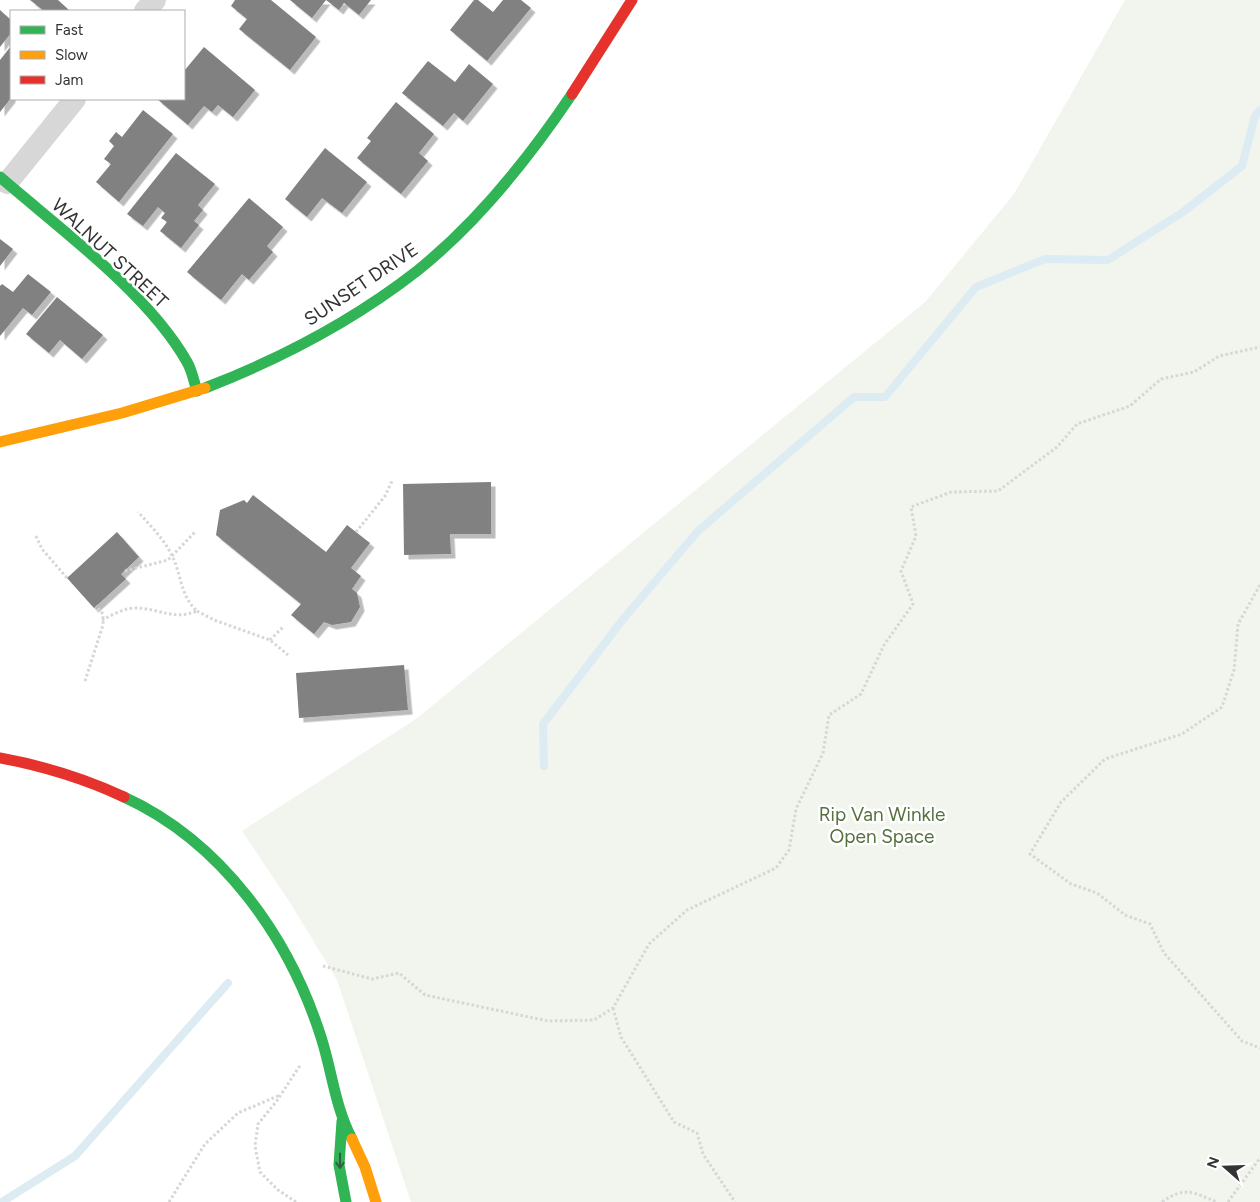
<svg xmlns="http://www.w3.org/2000/svg" width="1260" height="1202" font-family="Figtree,sans-serif">
	<defs>
		<filter id="shadow"><feDropShadow dx="4.5" dy="4.5" stdDeviation="0" flood-color="#0004"/></filter>
	</defs>
	<rect width="100%" height="100%" fill="#fff"/>
	<path fill="#f1f5ed" d="M1125,0H1260V1202H411L337,980L289,901L242,831L416,719L925,302L1014,194Z"/>
	<g fill="none" stroke-linecap="round" stroke-linejoin="round">
		<g stroke="#ddebf3" stroke-width="8">
			<path d="M544,766L543,724L624,618L698,531L854,397H885L976,287L1045,259L1108,260L1183,212L1242,166L1255,116L1260,110"/>
			<path d="M2,1202L75,1156L228,983"/>
		</g>
	</g>
	<g fill="#818181" filter="url(#shadow)">
		<path d="M30,0H58L70,11H44Z"/>
		<path d="M235,0H271L316,37L290,70L239,29L247,19L231,6Z"/>
		<path d="M290,0H371L359,15L344,3L339,10L326,0L312,18Z"/>
		<path d="M474,0H478L493,12L503,0H521L531,8L487,61L450,30Z"/>
		<path d="M0,10L11,20V33L0,47Z"/>
		<path d="M11,46V98L0,112V60Z"/>
		<path d="M204,47L255,90L233,117L218,105L212,112L204,106L188,125L157,99H184V71Z"/>
		<path d="M428,61L455,82L469,64L493,84L463,121L454,113L443,126L402,93Z"/>
		<path d="M396,102L434,134L419,153L428,161L401,194L357,158L371,141L367,138Z"/>
		<path d="M143,110L173,134L119,202L96,182L111,164L104,159L114,146L109,141L116,132L122,137Z"/>
		<path d="M325,148L367,182L342,213L322,198L307,217L285,199Z"/>
		<path d="M176,153L215,184L198,205L203,210L194,221L199,225L181,248L160,231L167,222L161,218L165,213L158,207L143,226L127,214Z"/>
		<path d="M249,198L283,227L267,246L273,252L249,280L242,274L221,300L187,272Z"/>
		<path d="M0,239L13,249L0,266Z"/>
		<path d="M28,274L51,292L32,315L23,308L0,336V286L2,284L13,292Z"/>
		<path d="M57,297L103,335L82,359L60,340L49,353L26,334Z"/>
		<path d="M491,482V534H450L451,554L404,555L403,484Z"/>
		<path d="M253,495L326,552L347,525L370,543L351,568L361,576L352,589L357,593L360,607L351,622L332,625L324,622L314,634L291,615L301,604L216,535L220,510L244,500L247,503Z"/>
		<path d="M117,532L139,557L121,574L126,579L94,608L67,578Z"/>
		<path d="M404,665L408,710L299,718L296,673Z"/>
	</g>
	<g fill="none" stroke-linecap="round" stroke-linejoin="round">
		<g stroke="#d6d6d6" stroke-width="3" stroke-dasharray="2.5 2.5" stroke-linecap="butt">
			<path d="M356,532L385,496L393,479"/>
			<path d="M36,536L42,549L67,578"/>
			<path d="M125,571L168,560L195,532"/>
			<path d="M1260,585L1238,624L1234,670L1222,707L1182,734L1105,759L1061,802L1030,854L1071,884L1097,893L1125,915L1150,924L1164,953L1242,1041L1260,1048"/>
			<path d="M197,611L214,620L270,640L288,655"/>
			<path d="M102,620C112,615 124,608 135,608C160,608 172,621 197,611C179,595 182,572 170,552C162,537 149,524 138,512"/>
			<path d="M270,640L284,626"/>
			<path d="M85,681L103,625V614L96,606"/>
			<path d="M323,966L372,979L399,973L425,995L548,1021L594,1020L613,1008L649,944L687,910L776,868L789,850L796,809L823,753L829,715L861,694L884,645L913,604L901,571L916,536L911,507L951,492L998,491L1057,447L1077,424L1130,406L1161,379L1194,372L1219,356L1260,347"/>
			<path d="M613,1008L621,1037L674,1122L697,1133L703,1154L735,1202"/>
			<path d="M169,1202L205,1144L238,1113L280,1095"/>
			<path d="M296,1202L278,1190L260,1172L255,1146L258,1124L276,1102L301,1064"/>
			<path d="M1162,1202C1185,1186 1192,1192 1217,1202"/>
			<path d="M1228,1202L1260,1158"/>
		</g>
		<g stroke="#d7d7d7" stroke-width="22">
			<path d="M145,11L155,0"/>
			<path d="M7,183L75,99"/>
		</g>
		<g stroke="#30b455" stroke-width="11">
			<path d="M0,177C60,229 148,293 187,362C192,370 194,382 197,391"/>
			<path d="M205,388C280,359 354,320 417,271C478,222 529,158 572,94"/>
			<path d="M124,797C222,842 289,937 321,1037C332,1071 335,1107 352,1139"/>
			<path d="M342,1121L339,1165L346,1202"/>
		</g>
		<g stroke="#ff9f0a" stroke-width="11">
			<path d="M0,442L122,413L205,388"/>
			<path d="M352,1139L365,1167L376,1202"/>
		</g>
		<g stroke="#e5322d" stroke-width="11">
			<path d="M572,94L632,0"/>
			<path d="M0,758C44,766 83,778 124,797"/>
		</g>
	</g>
	<defs><path id="oneway-shaft" d="M-6 0H5M1.5-3L5.5 0L1.5 3" fill="none" stroke-width="1.6" stroke-linecap="round" stroke-linejoin="round" transform="scale(1.25)"/></defs>
	<use stroke="#32603f" href="#oneway-shaft" transform="translate(340 1161) rotate(90)"/>
	<g text-anchor="middle" dominant-baseline="central" stroke-width="5" stroke-linejoin="round" paint-order="stroke">
		<g font-size="19" fill="#333" stroke="#fff">
			<text transform="translate(110 253) rotate(43)">WALNUT STREET</text>
			<text transform="translate(361 284) rotate(-34)">SUNSET DRIVE</text>
		</g>
		<g font-size="19" fill="#56703f" stroke="#fff">
			<text x="882" y="814">Rip Van Winkle<tspan x="882" dy="22">Open Space</tspan></text>
		</g>
	</g>
	<rect x="10" y="10" width="175" height="90" fill="#ffffff" stroke="#adadad"/>
	<rect x="20" y="26" width="25" height="8" fill="#30b455" stroke="#adadad"/>
	<text x="55" y="35" font-size="15" fill="#333333">Fast</text>
	<rect x="20" y="51" width="25" height="8" fill="#ff9f0a" stroke="#adadad"/>
	<text x="55" y="60" font-size="15" fill="#333333">Slow</text>
	<rect x="20" y="76" width="25" height="8" fill="#e5322d" stroke="#adadad"/>
	<text x="55" y="85" font-size="15" fill="#333333">Jam</text>
	<g transform="translate(1225 1167) rotate(290)" stroke="#ffffff" stroke-width="4" paint-order="stroke">
	<path d="M0-4L9 19L0 12L-9 19Z" fill="#333333"/>
	<text y="-8" font-size="14" font-weight="bold" text-anchor="middle" fill="#333333">N</text>
	</g>
</svg>
